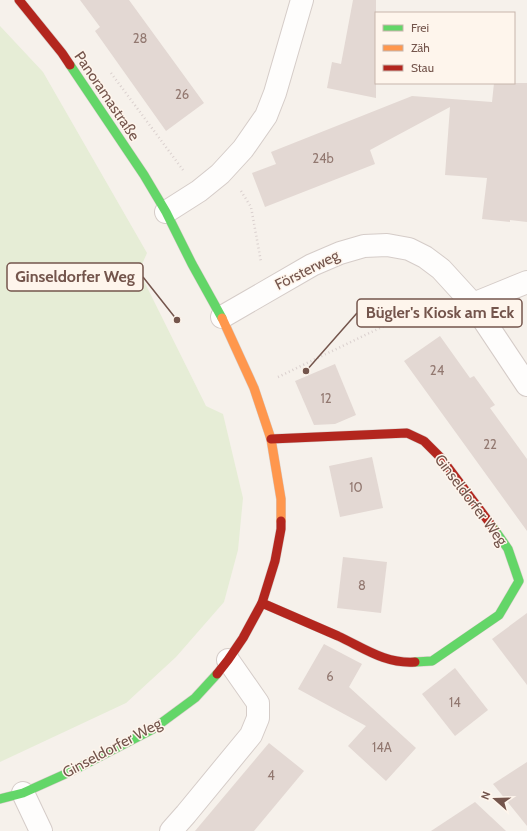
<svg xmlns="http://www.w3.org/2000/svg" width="527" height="831" font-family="Cabin,sans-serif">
	<rect width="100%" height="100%" fill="#f6f1eb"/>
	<path fill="#e6edd6" d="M0,26L43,72L147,253L139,271L206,406L223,414L243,498L238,550L224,602L176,657L126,703L0,762Z"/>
	<g fill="#e3d8d3">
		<path d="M80,0H129L204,103L166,131L95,31L100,27Z"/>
		<path d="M353,0H376V98L327,88L332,62L341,64Z"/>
		<path d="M494,83H527V222L510,220V222L482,219L487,178L445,175L450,107L370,150L375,164L265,207L252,173L276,164L271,152L412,96L492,102Z"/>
		<path d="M440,336L470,378L474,376L495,405L490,408L527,459V531L404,361Z"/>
		<path d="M335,364L356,415L335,424L314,425L295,381Z"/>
		<path d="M372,457L383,508L340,517L329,466Z"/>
		<path d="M343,557L387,562L381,613L337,608Z"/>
		<path d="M527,613V685L492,639Z"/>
		<path d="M324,644L362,664L349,687L416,748L386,781L348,746L366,726L298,689Z"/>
		<path d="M455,668L488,710L455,736L422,694Z"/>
		<path d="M269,743L304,771L254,831H195Z"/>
		<path d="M527,762V826L493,784Z"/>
		<path d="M475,802L506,831H431Z"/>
	</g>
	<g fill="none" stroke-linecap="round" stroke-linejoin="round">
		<defs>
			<g id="street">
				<path d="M166,212L199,191L220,174L243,149L266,116L275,93L302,0"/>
				<path d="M473,304L527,282"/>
				<path d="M222,317L312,265L340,253L364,246L387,245L409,249L425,257L441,269L473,304L527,385"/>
				<path d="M23,793L41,831"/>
				<path d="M171,831L186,814L251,735L258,718V703L228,660"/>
			</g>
			<g id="fast">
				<path d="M70,65L144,175L166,212L192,264L222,318"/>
				<path d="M415,662L432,661L499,615L519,581L508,549L492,526"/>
				<path d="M0,799L23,793L72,771L153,729L195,698L217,674"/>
			</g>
			<path id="slow" d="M222,318L254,388L271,439L281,499V521"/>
			<g id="jam">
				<path d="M19,0L62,53L70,65"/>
				<path d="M271,439L407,433L424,441L441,458L492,526"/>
				<path d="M262,603C287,614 313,625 338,636C364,648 385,664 415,662"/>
				<path d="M217,674L228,660L243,638L262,603L275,561L281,529V521"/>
			</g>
		</defs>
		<use href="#street" stroke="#d5ccc8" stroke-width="24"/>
		<use href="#fast" stroke="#d6ccc8" stroke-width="10"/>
		<use href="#slow" stroke="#d6ccc8" stroke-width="10"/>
		<use href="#jam" stroke="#d6ccc8" stroke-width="10"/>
		<g stroke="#dad0ce" stroke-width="2.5" stroke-dasharray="1 3" stroke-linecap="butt">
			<path d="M111,73L183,170"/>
			<path d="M241,191L251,207L261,262"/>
			<path d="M278,377L434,302"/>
		</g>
		<use href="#street" stroke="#fefdfc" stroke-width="22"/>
		<use href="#fast" stroke="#63d668" stroke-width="9"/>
		<use href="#slow" stroke="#ff974d" stroke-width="9"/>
		<use href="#jam" stroke="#b3261e" stroke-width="9"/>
	</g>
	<g text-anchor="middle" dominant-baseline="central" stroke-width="3" stroke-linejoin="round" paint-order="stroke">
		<g font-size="13" fill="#927870">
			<text x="140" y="38">28</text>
			<text x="182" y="94">26</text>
			<text x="323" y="158">24b</text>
			<text x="437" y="370">24</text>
			<text x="326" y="398">12</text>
			<text x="490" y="444">22</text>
			<text x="356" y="487">10</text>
			<text x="362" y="585">8</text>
			<text x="330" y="676">6</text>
			<text x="455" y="702">14</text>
			<text x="382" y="747">14A</text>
			<text x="271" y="775">4</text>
		</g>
		<g font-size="15" fill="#74554c" stroke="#fef5ec">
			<text transform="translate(107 96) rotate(56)">Panoramastraße</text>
			<text transform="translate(307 270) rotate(-27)">Försterweg</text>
			<text transform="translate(471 500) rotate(53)">Ginseldorfer Weg</text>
			<text transform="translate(112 748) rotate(-28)">Ginseldorfer Weg</text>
		</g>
	</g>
	<path fill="none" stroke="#74554c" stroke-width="1.5" d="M177 320L143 277M306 371L357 313"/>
	<g fill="#74554c" stroke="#fef5ec" stroke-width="1.5">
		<circle cx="177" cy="320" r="4"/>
		<circle cx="306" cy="371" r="4"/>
	</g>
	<g fill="#fef5ec" stroke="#74554c" stroke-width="1.5">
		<rect x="7" y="263" width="136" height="28" rx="4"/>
		<rect x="357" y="299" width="165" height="28" rx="4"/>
	</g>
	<g font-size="16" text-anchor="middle" font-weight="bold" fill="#74554c">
		<text x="75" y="282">Ginseldorfer Weg</text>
		<text x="440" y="318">Bügler's Kiosk am Eck</text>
	</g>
	<rect x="375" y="12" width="140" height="72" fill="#fef5ec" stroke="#c7b5ac"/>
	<rect x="383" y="25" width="20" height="6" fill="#63d668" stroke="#c7b5ac"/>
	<text x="411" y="32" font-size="12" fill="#74554c">Frei</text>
	<rect x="383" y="45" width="20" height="6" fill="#ff974d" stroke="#c7b5ac"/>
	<text x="411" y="52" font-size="12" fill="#74554c">Zäh</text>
	<rect x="383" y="65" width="20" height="6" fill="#b3261e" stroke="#c7b5ac"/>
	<text x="411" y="72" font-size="12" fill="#74554c">Stau</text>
	<g transform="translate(495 799) rotate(290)" stroke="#fef5ec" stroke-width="3" paint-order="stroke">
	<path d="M0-3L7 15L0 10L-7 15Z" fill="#74554c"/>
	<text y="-6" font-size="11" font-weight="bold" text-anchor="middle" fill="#74554c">N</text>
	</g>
</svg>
